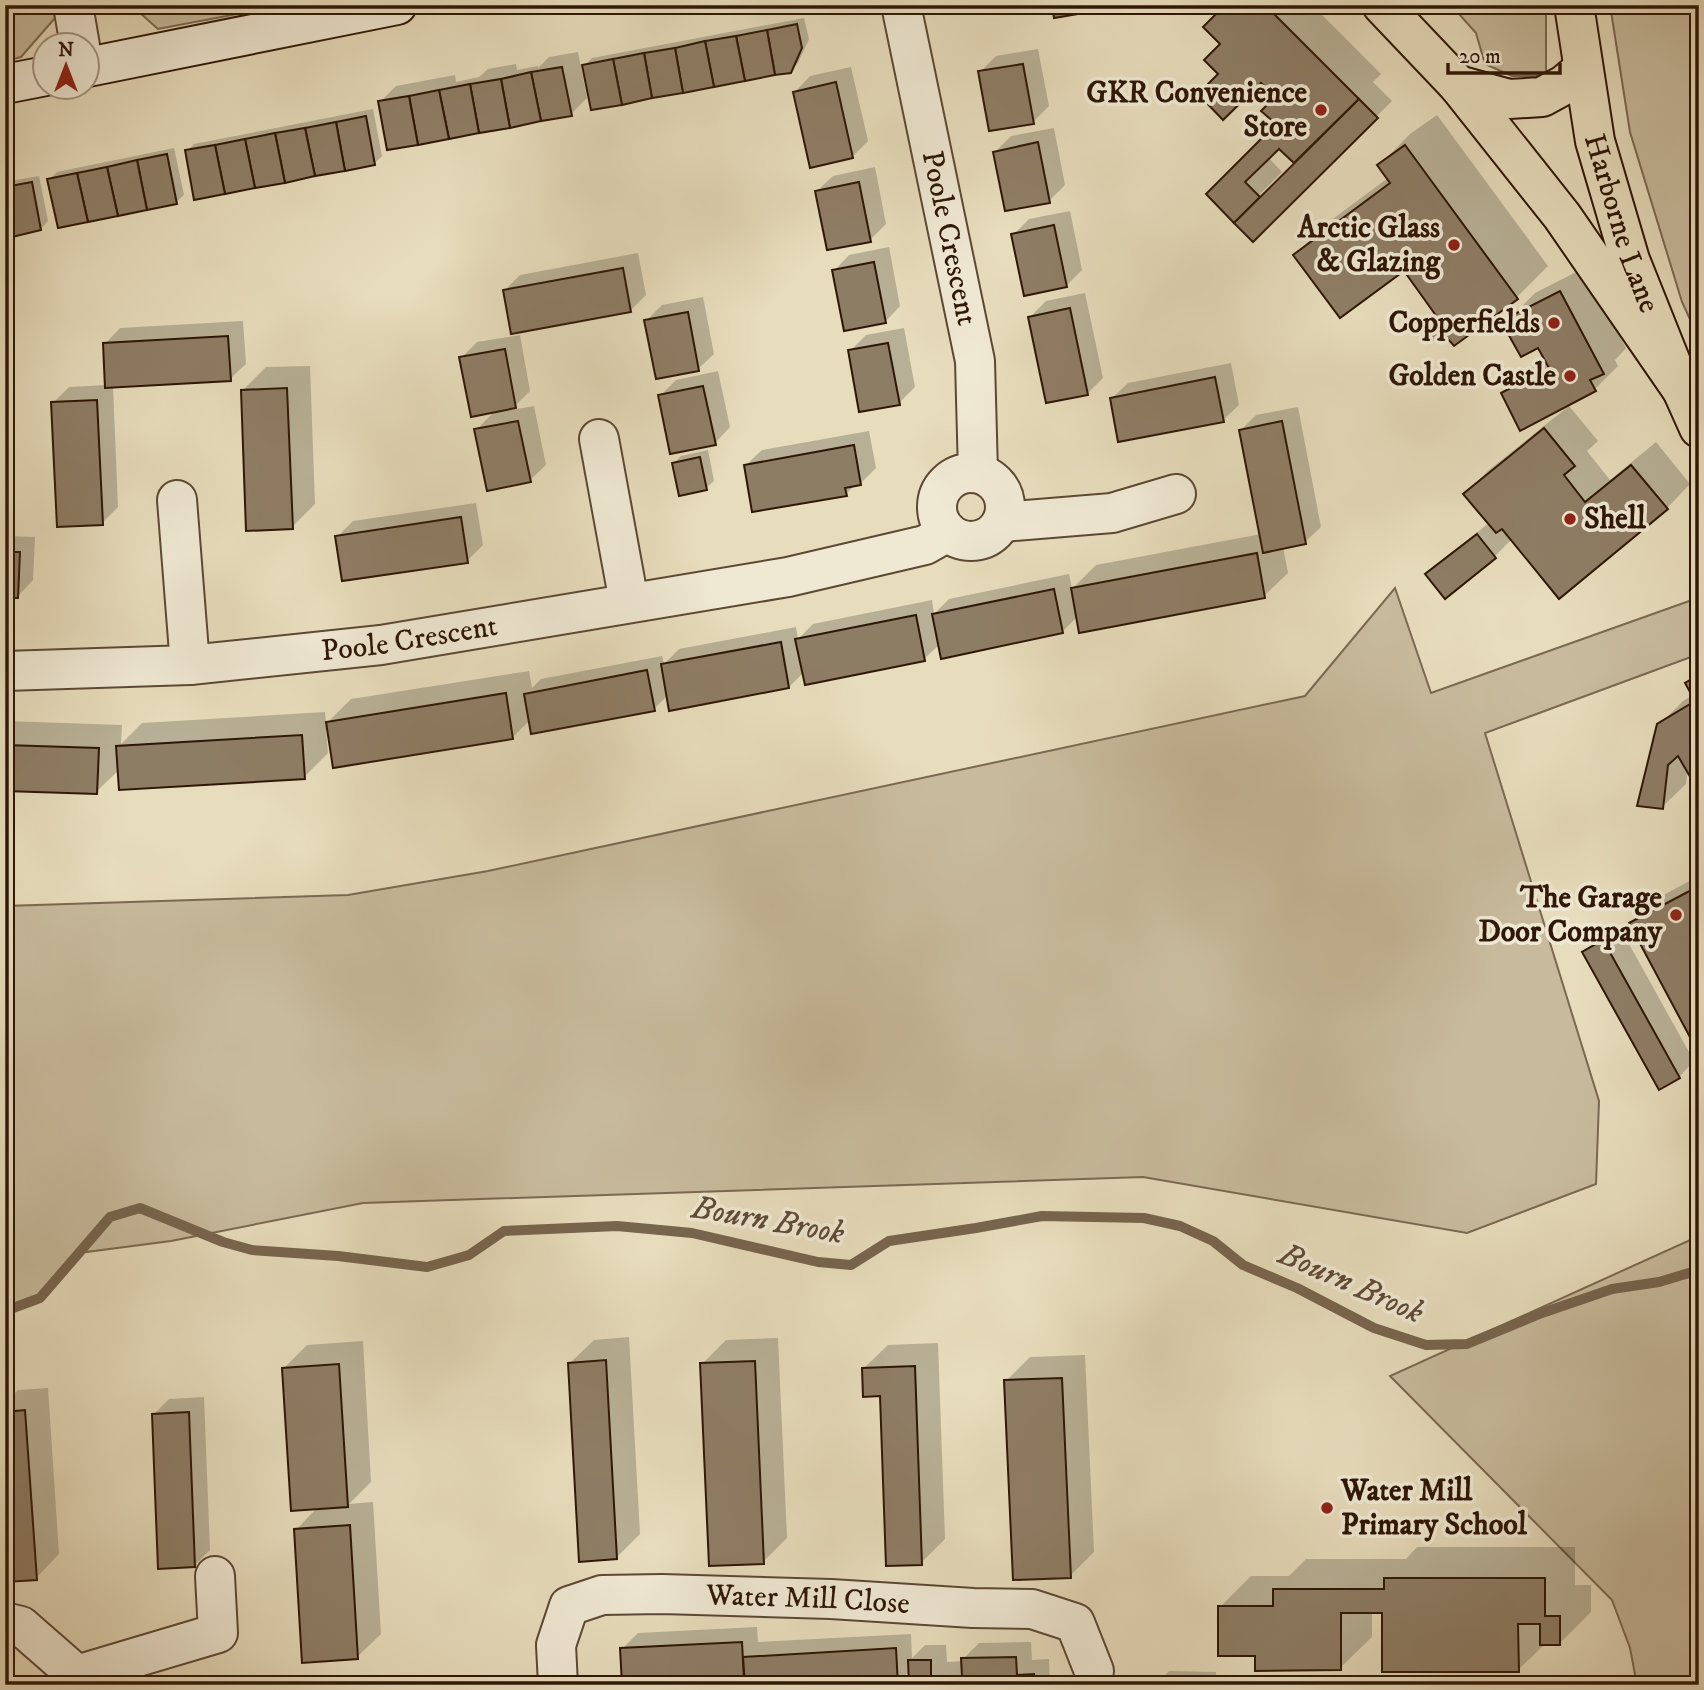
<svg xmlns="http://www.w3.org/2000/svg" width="1704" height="1690" font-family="'IM FELL DW Pica',serif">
	<rect width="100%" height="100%" fill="#e7dcbc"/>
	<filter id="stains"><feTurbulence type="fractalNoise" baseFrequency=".00286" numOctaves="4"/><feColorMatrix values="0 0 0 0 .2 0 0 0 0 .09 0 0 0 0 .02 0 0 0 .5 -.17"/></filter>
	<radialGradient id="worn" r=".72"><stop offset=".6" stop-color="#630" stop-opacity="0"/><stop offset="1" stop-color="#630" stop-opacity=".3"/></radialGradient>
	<g fill="#c8bb9d" stroke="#7b6952" stroke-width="2">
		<path d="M5,5H52L55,18L21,57L5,61Z"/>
		<path d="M131,5H285L158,29Z"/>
		<path d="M1451,5H1546V76H1512L1485,64L1476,33Z"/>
		<path d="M1610,5H1699V339L1682,302L1630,132Z"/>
		<path d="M1395,588L1431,693L1692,600L1699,613V654L1485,733L1599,1101L1596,1184L1467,1233L1143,1177L363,1203L171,1241L79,1253L40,1298L5,1311V906L348,895L488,871L1305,696Z"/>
		<path d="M1699,1236V1685H1637L1630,1648L1612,1600L1390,1376Z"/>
	</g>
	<g fill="#0003" fill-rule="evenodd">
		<path d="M1228,5H1312L1381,74L1373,82L1392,101L1253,240L1208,194L1278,124L1277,97L1261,80L1220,74ZM1279,146L1296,163L1262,198L1259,195L1282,172L1268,157Z"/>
		<path d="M804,18L809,39L798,63L790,71L584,66L592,58Z"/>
		<path d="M1038,49L1049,106L1033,122L980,72L996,56Z"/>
		<path d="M578,52L587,98L571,114L380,102L396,86L455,75L456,82L479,77L488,69L516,64L517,70L538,66V68L549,57Z"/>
		<path d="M851,67L868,141L853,156L795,92L810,76Z"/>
		<path d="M373,109L382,156L374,164L187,151L194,144Z"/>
		<path d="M1437,115L1548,266L1517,297L1454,344L1444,330H1422L1438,315L1404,269L1295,255L1326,224L1388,178L1379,166L1410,134Z"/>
		<path d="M1054,128L1065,185L1049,201L995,152L1011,136Z"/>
		<path d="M174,148L184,195L176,202L49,180L57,172Z"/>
		<path d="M875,167L886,224L870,240L817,191L833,176Z"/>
		<path d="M39,176L48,221L41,229L5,236V182Z"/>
		<path d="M1070,211L1082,270L1066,286L1013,235L1029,219Z"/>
		<path d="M889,247L900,306L885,322L834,271L849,255Z"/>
		<path d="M638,253L646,295L630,311L505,290L520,275Z"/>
		<path d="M1584,268L1626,348L1615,360L1618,366L1595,389L1503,394L1526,370L1546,360L1539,346L1510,332L1516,326L1511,317L1535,293Z"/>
		<path d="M1085,293L1103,378L1087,394L1030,317L1046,301Z"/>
		<path d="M703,297L714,354L698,369L646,321L662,305Z"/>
		<path d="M243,321L246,364L230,379L113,386L118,507L102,523L53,403L69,387L107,385L105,344L120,328Z"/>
		<path d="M904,328L915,387L899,403L850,351L866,335Z"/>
		<path d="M520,335L530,391L511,410L534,406L546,465L530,480L476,430L496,410L461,358L477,342Z"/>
		<path d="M1231,363L1239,405L1223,420L1112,398L1128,383Z"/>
		<path d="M310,366L315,504L292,527L242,391L266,367Z"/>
		<path d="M718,371L730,427L715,443L660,396L676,380Z"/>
		<path d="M1569,406L1598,441L1587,451L1610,480L1656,442L1690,484L1667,508L1512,539L1494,557L1428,575L1443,559L1489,523L1465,494L1489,470Z"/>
		<path d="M1298,407L1321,527L1305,542L1283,547L1288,573L1264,596L1078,616L1062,632L940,644L924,659L804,672L789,687L668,695L654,709L530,720L512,738L326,730L328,753L304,777L120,769L96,792L5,789V721L122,725L121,744L142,723L325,712L326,724L351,699L529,671L532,688L541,679L662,656L664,664L679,649L796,627L798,639L813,624L932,600L934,614L949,599L1069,574L1072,589L1096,565L1261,534L1240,431L1256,415Z"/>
		<path d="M869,431L876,468L860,484H856L846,494L746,465L762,450Z"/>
		<path d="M708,450L714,481L706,488L674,463L681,456Z"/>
		<path d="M476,503L483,545L467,561L337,537L353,521Z"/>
		<path d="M5,536L35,537L33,580L18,596H5Z"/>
		<path d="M1699,672V789L1688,769L1686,784L1662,807L1659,725L1683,701L1693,695L1687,684Z"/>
		<path d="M1699,876V1051L1631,924L1654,900Z"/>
		<path d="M1619,926L1694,1061L1679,1077L1584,952L1600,936Z"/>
		<path d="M629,1337L640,1534L616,1558L570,1363L594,1340Z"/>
		<path d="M778,1338L787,1538L763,1562L702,1364L726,1340Z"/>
		<path d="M363,1341L371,1482L349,1504L373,1502L381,1634L357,1657L296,1530L318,1507L284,1368L307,1345Z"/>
		<path d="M938,1343L945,1539L921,1563L882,1394L864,1368L888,1345Z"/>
		<path d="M1085,1355L1094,1552L1070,1576L1006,1381L1030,1357Z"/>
		<path d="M48,1388L59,1554L36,1578L5,1580V1402L18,1390Z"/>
		<path d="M204,1397L210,1550L194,1566L153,1415L169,1399Z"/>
		<path d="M1417,1547H1575V1585H1591V1612L1559,1644H1545L1518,1670L1384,1611H1372V1637L1340,1668L1257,1654L1220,1607L1251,1576H1289L1306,1559H1406Z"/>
		<path d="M757,1627L758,1642L911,1634L912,1658L925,1645H946L947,1662L963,1661V1659L979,1643L1031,1642L1032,1660L1049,1659L1050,1685H910V1671L897,1683L746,1677L624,1684L622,1649L638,1633Z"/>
		<path d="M1169,1671L1216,1672V1682L1233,1683V1685H1156Z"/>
		<path d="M1149,1677V1685H1116L1123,1678Z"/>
	</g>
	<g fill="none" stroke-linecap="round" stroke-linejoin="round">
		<path stroke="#77654e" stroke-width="10" d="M5,1311L40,1298L110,1217L140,1208L223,1242L252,1250L338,1256L427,1267L469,1255L504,1231L617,1226L692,1233L818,1262L851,1265L889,1241L976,1228L1042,1216L1144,1218L1180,1226L1213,1241L1243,1265L1297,1288L1374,1328L1426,1345L1467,1344L1542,1313L1612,1289L1659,1282L1699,1270"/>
	</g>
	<g fill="#8e7d65" stroke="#2e1706" stroke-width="2">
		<path d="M1052,5H1083L1084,13L1054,18Z"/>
		<path d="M1083,5H1115V7L1084,13Z"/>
		<path d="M1225,5H1265L1359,99L1294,163L1279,149L1245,182L1260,197L1234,223L1206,194L1276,124L1261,111L1275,97L1261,83L1223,120L1198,94L1218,74L1204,60L1220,44L1203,27Z"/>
		<path d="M797,24L802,48L791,73L775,75L767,30Z"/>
		<path d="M767,30L775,75L745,81L736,36Z"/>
		<path d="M736,36L745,81L714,87L705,41Z"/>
		<path d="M705,41L714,87L683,93L675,48Z"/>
		<path d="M675,48L683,93L652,98L644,53Z"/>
		<path d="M644,53L652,98L622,105L613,59Z"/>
		<path d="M613,59L622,105L591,110L582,65Z"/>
		<path d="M1023,64L1034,124L989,131L978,71Z"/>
		<path d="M562,67L572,116L541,121L531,72Z"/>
		<path d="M531,72L541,121L510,128L501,79Z"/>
		<path d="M501,79L510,128L479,133L470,84Z"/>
		<path d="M836,82L853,158L810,168L793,92Z"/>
		<path d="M470,84L479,133L449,139L439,90Z"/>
		<path d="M439,90L449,139L418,145L409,96Z"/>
		<path d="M409,96L418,145L387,150L378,101Z"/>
		<path d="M1359,99L1378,118L1253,242L1234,223Z"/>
		<path d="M366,116L375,165L345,171L336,122Z"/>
		<path d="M336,122L345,171L315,176L305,128Z"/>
		<path d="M305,128L315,176L285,183L275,133Z"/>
		<path d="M275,133L285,183L255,188L245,139Z"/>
		<path d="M245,139L255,188L225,194L215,145Z"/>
		<path d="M1038,142L1050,203L1005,211L993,152Z"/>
		<path d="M215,145L225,194L194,200L185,150Z"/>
		<path d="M1405,145L1518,299L1454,346L1443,333L1429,343L1420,330L1437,317L1404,271L1340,318L1293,255L1390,183L1377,165Z"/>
		<path d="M167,154L177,204L147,210L137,160Z"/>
		<path d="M137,160L147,210L118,216L107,167Z"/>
		<path d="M107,167L118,216L88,222L77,173Z"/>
		<path d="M77,173L88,222L58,228L47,179Z"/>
		<path d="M32,182L41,230L12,237L5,205V187Z"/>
		<path d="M859,182L871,242L827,250L815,191Z"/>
		<path d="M5,205L12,237L5,238Z"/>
		<path d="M1054,225L1067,287L1024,296L1011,234Z"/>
		<path d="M874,262L886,323L844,331L832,270Z"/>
		<path d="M623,268L631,312L511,334L503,290Z"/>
		<path d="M1560,291L1604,374L1590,380L1596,391L1520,431L1501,393L1549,368L1538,348L1521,357L1507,332L1515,328L1509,317Z"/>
		<path d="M1070,308L1088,395L1046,403L1028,317Z"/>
		<path d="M688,312L699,371L656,379L644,320Z"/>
		<path d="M228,336L231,381L105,388L103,343Z"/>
		<path d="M888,343L900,405L859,412L848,350Z"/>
		<path d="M505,349L516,408L471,417L459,357Z"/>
		<path d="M1215,377L1224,422L1118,442L1110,398Z"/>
		<path d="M703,386L716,445L670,454L658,395Z"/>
		<path d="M287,388L293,529L246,531L241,390Z"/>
		<path d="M97,400L103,525L57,527L51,402Z"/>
		<path d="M518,421L531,482L487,491L474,429Z"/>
		<path d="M1282,421L1306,544L1263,553L1239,430Z"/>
		<path d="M1544,428L1575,466L1564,475L1585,502L1631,465L1668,509L1559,599L1502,529L1496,533L1463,494Z"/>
		<path d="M854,445L861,485L845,488L847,496L752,512L744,465Z"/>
		<path d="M700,457L707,490L679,496L672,463Z"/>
		<path d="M461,517L468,563L342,581L335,536Z"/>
		<path d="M1477,534L1496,558L1445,599L1425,574Z"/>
		<path d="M5,552H20L18,598H5Z"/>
		<path d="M1257,553L1265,598L1079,633L1071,588Z"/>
		<path d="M1054,589L1063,633L941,659L932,614Z"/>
		<path d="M916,615L925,661L805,685L795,639Z"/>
		<path d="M781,642L789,688L669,711L661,664Z"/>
		<path d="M647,670L655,711L531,734L524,694Z"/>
		<path d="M1699,675V792L1678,756L1668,765L1663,809L1637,806L1657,724L1695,701L1685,683Z"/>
		<path d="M506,693L513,739L333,768L326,722Z"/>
		<path d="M302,735L305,779L119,790L116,746Z"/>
		<path d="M5,745L99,748L97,794L5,791Z"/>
		<path d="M1699,886V1054L1629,923Z"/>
		<path d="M1603,940L1680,1078L1659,1090L1582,952Z"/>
		<path d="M606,1360L617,1559L579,1562L568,1363Z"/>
		<path d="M755,1361L764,1564L709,1566L700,1363Z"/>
		<path d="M339,1364L348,1507L291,1511L282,1368Z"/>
		<path d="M915,1366L922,1565L886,1566L880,1396L863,1397L862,1368Z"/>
		<path d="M1062,1378L1071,1578L1013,1580L1004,1380Z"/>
		<path d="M25,1410L37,1580L5,1582V1412Z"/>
		<path d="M189,1412L195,1567L158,1569L152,1414Z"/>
		<path d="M350,1525L358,1659L302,1663L294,1529Z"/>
		<path d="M1384,1578H1545V1616H1560V1645H1540V1624H1518L1519,1672H1382V1613H1341V1670L1255,1671V1656H1218V1606H1273V1589H1384Z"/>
		<path d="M742,1642L744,1679L622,1685L620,1648Z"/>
		<path d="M896,1648L898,1685H745L743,1657Z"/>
		<path d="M1016,1657L1017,1675L1034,1674V1685H909L908,1660H931V1677L962,1676L961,1658Z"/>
	</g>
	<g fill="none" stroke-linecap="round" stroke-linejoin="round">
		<defs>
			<g id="street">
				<path d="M73,5L80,46"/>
				<path id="s1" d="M901,5L975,361L978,473"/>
				<path d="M599,439L629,602"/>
				<circle cx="971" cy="507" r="34"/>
				<path d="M177,500L190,665"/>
				<path d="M1002,522L1112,513L1176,494"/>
				<path id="s2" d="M5,671L190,665L381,645L788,577L925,545L948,532"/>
				<path d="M5,1622L21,1626L77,1675"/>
				<path d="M78,1685L77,1675L218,1633L215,1576"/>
				<path id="s3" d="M558,1685L556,1645L569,1606L602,1595L662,1594L831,1599L973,1608L1032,1609L1075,1623L1094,1671"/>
			</g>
			<g id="secondary">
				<path d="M88,67L397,5"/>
				<path d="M5,84L46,76"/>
			</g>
			<g id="primary">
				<path d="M1382,5L1458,85L1562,216L1682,390"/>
				<path id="s4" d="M1574,5L1595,141L1630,260L1682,390L1699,428"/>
				<path d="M1458,85L1509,99L1542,97L1564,85L1583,69"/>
			</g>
		</defs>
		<use href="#street" stroke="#5c4834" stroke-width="42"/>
		<use href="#secondary" stroke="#2e1706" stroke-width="42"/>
		<use href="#primary" stroke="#2e1706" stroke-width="42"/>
		<use href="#street" stroke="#efe8d3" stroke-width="38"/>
		<use href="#secondary" stroke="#efe8d3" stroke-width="38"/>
		<use href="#primary" stroke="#e7dcbc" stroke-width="38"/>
	</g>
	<g fill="#8f2418" stroke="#efe8d3" stroke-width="2.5">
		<circle cx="1321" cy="110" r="7"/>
		<circle cx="1454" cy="245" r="7"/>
		<circle cx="1554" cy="323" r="7"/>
		<circle cx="1570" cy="376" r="7"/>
		<circle cx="1570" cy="519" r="7"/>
		<circle cx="1676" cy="915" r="7"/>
		<circle cx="1327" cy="1508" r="7"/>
	</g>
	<g text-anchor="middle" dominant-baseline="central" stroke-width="7" stroke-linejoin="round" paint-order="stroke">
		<g font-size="30" font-weight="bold" fill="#2e1706" stroke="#efe8d3" text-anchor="end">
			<text x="1307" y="93">GKR Convenience<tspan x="1307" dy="34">Store</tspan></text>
			<text x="1440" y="228">Arctic Glass<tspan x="1440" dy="34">&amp; Glazing</tspan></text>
			<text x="1540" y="323">Copperfields</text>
			<text x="1556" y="376">Golden Castle</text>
			<text x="1584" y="519" text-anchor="start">Shell</text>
			<text x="1662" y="898">The Garage<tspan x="1662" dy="34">Door Company</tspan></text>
			<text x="1341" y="1491" text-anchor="start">Water Mill<tspan x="1341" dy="34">Primary School</tspan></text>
		</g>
		<g font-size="30" fill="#2e1706" stroke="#efe8d3">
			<text stroke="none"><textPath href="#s4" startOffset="224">Harborne Lane</textPath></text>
			<text stroke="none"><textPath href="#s1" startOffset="238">Poole Crescent</textPath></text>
			<text stroke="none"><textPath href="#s2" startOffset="406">Poole Crescent</textPath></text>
			<text stroke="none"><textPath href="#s3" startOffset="322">Water Mill Close</textPath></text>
		</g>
		<g font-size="32" font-style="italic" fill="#5f4b36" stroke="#efe8d3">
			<text transform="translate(768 1221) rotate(10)">Bourn Brook</text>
			<text transform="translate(1351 1284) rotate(24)">Bourn Brook</text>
		</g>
	</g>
	<rect width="1704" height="1690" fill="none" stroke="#e7dcbc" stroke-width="28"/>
	<rect x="7" y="7" width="1690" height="1676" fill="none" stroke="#2e1706" stroke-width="3.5"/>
	<rect x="14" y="14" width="1676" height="1662" fill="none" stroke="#2e1706" stroke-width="2"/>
	<g transform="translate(66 66)"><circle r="33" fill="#efe8d3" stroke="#a29481" stroke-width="2"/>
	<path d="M0-5L12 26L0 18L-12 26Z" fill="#8f2418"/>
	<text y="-10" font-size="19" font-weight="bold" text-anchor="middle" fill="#2e1706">N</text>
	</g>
	<path d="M1448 63v10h112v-10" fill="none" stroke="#2e1706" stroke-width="3.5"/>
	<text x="1459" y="63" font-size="21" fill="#2e1706" stroke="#efe8d3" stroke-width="5" paint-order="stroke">20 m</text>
	<rect width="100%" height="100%" filter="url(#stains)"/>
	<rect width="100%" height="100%" fill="url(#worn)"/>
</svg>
